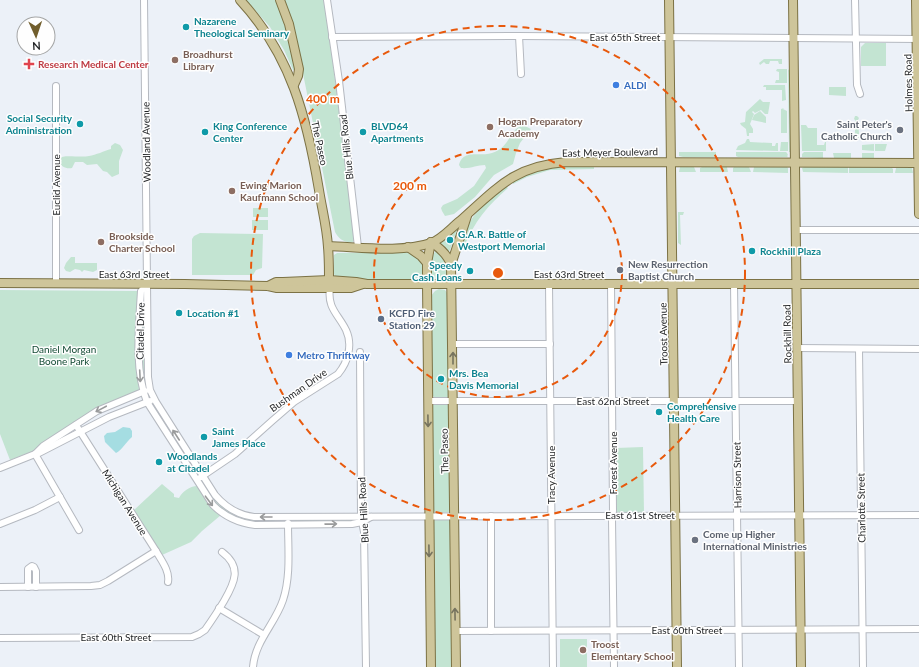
<svg xmlns="http://www.w3.org/2000/svg" width="919" height="667" font-family="Lato,sans-serif">
	<rect width="100%" height="100%" fill="#ecf1f8"/>
	<g fill="#c3e4d2">
		<path d="M246,0H276L287,32L295,70H293L284,50L270,27Z"/>
		<path d="M284,0H325L355,239L353,242C344,243 339,239 335,232L295,34Z"/>
		<path d="M865,43H886V66H861V47Z"/>
		<path d="M764,59H782V64H779L778,61H770L769,64H766L764,62L760,65L759,63Z"/>
		<path d="M777,69H787V83H775L776,80H779V72L776,71Z"/>
		<path d="M788,69L790,72L791,152H789Z"/>
		<path d="M764,85H785L786,100L782,101V90H766V87H763Z"/>
		<path d="M829,87H846V96L829,95Z"/>
		<path d="M760,99L763,102H770L768,114H765L761,110L755,113L753,111L752,112L754,114L750,124L753,129V133H749V136H747L746,129L741,125L740,123L745,122L746,112Z"/>
		<path d="M784,108L783,109L787,111V133H781V109Z"/>
		<path d="M760,111L766,117V123L752,120L754,115Z"/>
		<path d="M855,116H857L859,118L858,120L859,134L857,135L859,138H855V120L854,119Z"/>
		<path d="M801,125H806L808,128H817V145H824L825,142H826V151H802Z"/>
		<path d="M521,126H525L531,129L520,143L516,153L513,164L494,175L475,197L454,214L445,216L442,211L441,208L443,205L457,199L474,186L486,168L485,165C477,165 470,169 461,168L459,165C463,149 479,157 492,153C509,148 510,130 521,126Z"/>
		<path d="M747,139H749L750,142L772,143V146H775L776,143H778V151L736,150L738,146L745,143Z"/>
		<path d="M781,142H788V151H780Z"/>
		<path d="M115,143L120,145L123,150L119,161V174L112,177L107,172L103,171L97,164L87,165L83,162H75L72,168C66,169 61,167 59,161V158C65,154 80,158 89,156C96,155 104,151 111,149V146Z"/>
		<path d="M874,144V151L862,150V145Z"/>
		<path d="M875,144H887L885,151H875Z"/>
		<path d="M679,152H716V156L714,157H683L679,156Z"/>
		<path d="M736,152H786L787,153L788,155L787,156L788,157H738L736,156Z"/>
		<path d="M804,152H823V158L802,157V154Z"/>
		<path d="M833,153H851V158H834Z"/>
		<rect x="862" y="153" width="12" height="5"/>
		<path d="M565,166H594V169L550,170L527,177L513,184V181C530,173 546,168 565,166Z"/>
		<path d="M680,167H694L696,172H679Z"/>
		<path d="M702,167H727L728,172H700V168Z"/>
		<path d="M734,167H749L751,172H733V168Z"/>
		<path d="M754,167H787L788,168V173L753,172Z"/>
		<path d="M804,167H848V173L803,172L802,168Z"/>
		<path d="M849,167L892,168L893,169V173H849Z"/>
		<path d="M896,168H912L913,173H895Z"/>
		<path d="M506,186L508,188C488,205 474,222 464,247C461,241 464,235 466,229C475,210 490,199 506,186Z"/>
		<rect x="253" y="208" width="15" height="9"/>
		<path d="M678,212H684L683,215H680L681,245L678,243Z"/>
		<rect x="252" y="220" width="16" height="10"/>
		<path d="M456,228L457,230L450,250L448,252L439,245L440,243Z"/>
		<path d="M200,233L263,234L262,268L256,270L253,275H192V239L194,236Z"/>
		<path d="M436,251C444,256 452,270 446,279L434,280L431,277C431,268 430,257 436,251Z"/>
		<path d="M405,252C416,253 432,269 420,279H339L336,278L334,274V255L337,253Z"/>
		<path d="M71,257H75V263H97V270L93,272L84,270L82,272L80,270L75,269L70,272L66,271L64,268L66,263Z"/>
		<path d="M439,289L445,290L448,294L449,398L434,397L431,394V296L435,291Z"/>
		<path d="M0,290L137,291L138,292V377L139,390L31,452L10,460L0,434Z"/>
		<path d="M144,309L145,334L142,337V311Z"/>
		<path d="M144,341H145L146,388H145L143,378L142,345Z"/>
		<path d="M153,402L197,471V472H195L151,404Z"/>
		<path d="M434,404H449L451,512L436,513L433,510L432,407Z"/>
		<path d="M643,447L644,513H617L616,511V448Z"/>
		<path d="M162,484L174,494V497L179,498C182,492 190,486 197,486L209,504L221,515L202,531L191,542L162,555L133,511Z"/>
		<path d="M205,485L225,508L275,520V522C240,523 223,517 204,486Z"/>
		<path d="M294,519L355,520V521L295,522Z"/>
		<path d="M435,519H451L454,667H435L433,521Z"/>
		<rect x="560" y="639" width="27" height="28"/>
	</g>
	<path fill="#a5dde2" d="M123,427L130,428L132,431V437C126,442 122,450 116,453L105,442L104,436L107,433L115,432Z"/>
	<g fill="none" stroke-linecap="round" stroke-linejoin="round">
		<defs>
			<g id="minor">
				<path d="M144,0L148,377L150,390L156,402L215,495C226,508 238,515 254,517L919,515"/>
				<path d="M327,0L339,81L358,247"/>
				<path d="M855,0L857,85L860,94"/>
				<path d="M519,36L521,74"/>
				<path d="M332,37L519,36L919,39"/>
				<path d="M56,86V283"/>
				<path d="M796,230H919"/>
				<path d="M611,283L613,511L612,519L614,667"/>
				<path d="M148,284L141,291C139,326 134,369 147,402L213,505C225,517 238,523 255,525L352,524L362,522L371,517"/>
				<path d="M549,284L553,667"/>
				<path d="M734,284L739,667"/>
				<path d="M453,344H550"/>
				<path d="M797,348L919,349"/>
				<path d="M859,349L863,667"/>
				<path d="M360,352L361,516L364,532L366,667"/>
				<path d="M428,401H798"/>
				<path d="M76,425L156,551C161,560 170,571 168,582"/>
				<path d="M39,453L109,417L150,401"/>
				<path d="M35,454L79,530"/>
				<path d="M0,468L35,454L43,446L97,411L145,391"/>
				<path d="M201,477L235,454L272,421L294,402L338,374C348,362 353,345 346,330C338,314 327,308 330,288"/>
				<path d="M491,516V631"/>
				<path d="M0,524L35,510L60,497"/>
				<path d="M0,587L91,586L100,585L108,581L156,551"/>
				<path d="M28,587V569L32,566L34,567L36,571V587"/>
				<path d="M219,608L264,635"/>
				<path d="M456,631L919,629"/>
				<path d="M0,638L192,637L199,634L205,630C212,620 218,611 224,601C235,582 242,567 222,552"/>
				<path d="M253,667C255,641 275,624 283,600C291,576 288,548 288,523"/>
			</g>
			<g id="major">
				<path d="M240,0C291,55 307,118 319,190C322,209 327,228 328,247C329,258 329,269 329,280"/>
				<path d="M280,0L289,24L299,69L298,76L294,85"/>
				<path d="M669,0L677,667"/>
				<path d="M793,0L801,667"/>
				<path d="M916,0L919,214"/>
				<path d="M431,242C440,248 448,255 451,265L456,667"/>
				<path d="M328,246C360,247 401,253 431,243C442,239 451,228 460,221C497,188 514,166 566,162L919,163"/>
				<path d="M408,247L421,256L427,263"/>
				<path d="M451,265L467,216"/>
				<path d="M0,283L185,284L268,286L277,288H351L363,284"/>
				<path d="M268,286L276,282H283L329,280L356,282L367,284H919"/>
				<path d="M431,667L427,284V263L431,242"/>
			</g>
		</defs>
		<use href="#minor" stroke="#b5b9c0" stroke-width="8"/>
		<use href="#major" stroke="#7c7245" stroke-width="10"/>
		<use href="#minor" stroke="#fff" stroke-width="6"/>
		<use href="#major" stroke="#cec59a" stroke-width="8"/>
	</g>
	<defs><path id="oneway-shaft" d="M-6 0H5M1.5-3L5.5 0L1.5 3" fill="none" stroke-width="1.6" stroke-linecap="round" stroke-linejoin="round"/></defs>
	<g stroke="#76735e">
		<use href="#oneway-shaft" transform="translate(453 358) rotate(-90)"/>
		<use href="#oneway-shaft" transform="translate(428 421) rotate(89)"/>
		<use href="#oneway-shaft" transform="translate(429 551) rotate(89)"/>
		<use href="#oneway-shaft" transform="translate(455 614) rotate(-91)"/>
	</g>
	<g stroke="#9a9b9c">
		<use href="#oneway-shaft" transform="translate(140 376) rotate(87)"/>
		<use href="#oneway-shaft" transform="translate(101 409) rotate(152)"/>
		<use href="#oneway-shaft" transform="translate(176 435) rotate(-123)"/>
		<use href="#oneway-shaft" transform="translate(209 501) rotate(53)"/>
		<use href="#oneway-shaft" transform="translate(266 517) rotate(180)"/>
		<use href="#oneway-shaft" transform="translate(331 524) rotate(-1)"/>
	</g>
	<g fill="none" stroke="#e8590c" stroke-width="2" stroke-dasharray="7 5">
		<circle cx="498" cy="273" r="124"/>
		<circle cx="498" cy="273" r="247"/>
	</g>
	<g fill="#0f9aa8" stroke="#fefefe" stroke-width="1.5">
		<circle cx="186" cy="27" r="4"/>
		<circle cx="80" cy="124" r="4"/>
		<circle cx="205" cy="132" r="4"/>
		<circle cx="363" cy="132" r="4"/>
		<circle cx="450" cy="240" r="4"/>
		<circle cx="752" cy="251" r="4"/>
		<circle cx="470" cy="271" r="4"/>
		<circle cx="179" cy="313" r="4"/>
		<circle cx="441" cy="379" r="4"/>
		<circle cx="659" cy="412" r="4"/>
		<circle cx="204" cy="437" r="4"/>
		<circle cx="159" cy="462" r="4"/>
	</g>
	<g fill="#8d6e63" stroke="#fefefe" stroke-width="1.5">
		<circle cx="175" cy="60" r="4"/>
		<circle cx="490" cy="127" r="4"/>
		<circle cx="232" cy="191" r="4"/>
		<circle cx="101" cy="242" r="4"/>
		<circle cx="583" cy="650" r="4"/>
	</g>
	<path fill="#e0444e" stroke="#fefefe" stroke-width="1.5" d="M27 58h4v4h4v4h-4v4h-4v-4h-4v-4h4z"/>
	<g fill="#3f7fe0" stroke="#fefefe" stroke-width="1.5">
		<circle cx="616" cy="85" r="4"/>
		<circle cx="289" cy="355" r="4"/>
	</g>
	<g fill="#6b7280" stroke="#fefefe" stroke-width="1.5">
		<circle cx="900" cy="130" r="4"/>
		<circle cx="620" cy="270" r="4"/>
		<circle cx="695" cy="540" r="4"/>
	</g>
	<circle fill="#5c6f8a" stroke="#fefefe" stroke-width="1.5" cx="381" cy="319" r="4"/>
	<g text-anchor="middle" dominant-baseline="central" stroke-width="3" stroke-linejoin="round" paint-order="stroke">
		<g font-size="10" font-weight="bold" fill="#0d838f" stroke="#fefefe" text-anchor="start">
			<text x="194" y="21">Nazarene<tspan x="194" dy="12">Theological Seminary</tspan></text>
			<text x="72" y="118" text-anchor="end">Social Security<tspan x="72" dy="12">Administration</tspan></text>
			<text x="213" y="126">King Conference<tspan x="213" dy="12">Center</tspan></text>
			<text x="371" y="126">BLVD64<tspan x="371" dy="12">Apartments</tspan></text>
			<text x="458" y="234">G.A.R. Battle of<tspan x="458" dy="12">Westport Memorial</tspan></text>
			<text x="760" y="251">Rockhill Plaza</text>
			<text x="462" y="265" text-anchor="end">Speedy<tspan x="462" dy="12">Cash Loans</tspan></text>
			<text x="187" y="313">Location #1</text>
			<text x="449" y="373">Mrs. Bea<tspan x="449" dy="12">Davis Memorial</tspan></text>
			<text x="667" y="406">Comprehensive<tspan x="667" dy="12">Health Care</tspan></text>
			<text x="212" y="431">Saint<tspan x="212" dy="12">James Place</tspan></text>
			<text x="167" y="456">Woodlands<tspan x="167" dy="12">at Citadel</tspan></text>
		</g>
		<g font-size="10" fill="#1f2123" stroke="#fefefe">
			<text x="625" y="37">East 65th Street</text>
			<text transform="translate(908 83) rotate(-91)">Holmes Road</text>
			<text transform="translate(146 142) rotate(-91)">Woodland Avenue</text>
			<text transform="translate(320 143) rotate(78)">The Paseo</text>
			<text transform="translate(346 147) rotate(-96)">Blue Hills Road</text>
			<text transform="translate(610 152) rotate(-1)">East Meyer Boulevard</text>
			<text transform="translate(56 185) rotate(-90)">Euclid Avenue</text>
			<text x="134" y="274">East 63rd Street</text>
			<text x="569" y="274">East 63rd Street</text>
			<text transform="translate(140 331) rotate(-89)">Citadel Drive</text>
			<text transform="translate(663 334) rotate(-91)">Troost Avenue</text>
			<text transform="translate(787 334) rotate(-91)">Rockhill Road</text>
			<text transform="translate(298 390) rotate(-35)">Bushman Drive</text>
			<text x="613" y="401">East 62nd Street</text>
			<text transform="translate(444 451) rotate(-91)">The Paseo</text>
			<text transform="translate(613 463) rotate(-90)">Forest Avenue</text>
			<text transform="translate(551 475) rotate(-90)">Tracy Avenue</text>
			<text transform="translate(737 475) rotate(-91)">Harrison Street</text>
			<text transform="translate(125 502) rotate(58)">Michigan Avenue</text>
			<text transform="translate(861 508) rotate(-91)">Charlotte Street</text>
			<text transform="translate(363 510) rotate(-93)">Blue Hills Road</text>
			<text x="640" y="515">East 61st Street</text>
			<text x="687" y="630">East 60th Street</text>
			<text x="116" y="637">East 60th Street</text>
		</g>
		<g font-size="10" font-weight="bold" fill="#785e54" stroke="#fefefe" text-anchor="start">
			<text x="183" y="54">Broadhurst<tspan x="183" dy="12">Library</tspan></text>
			<text x="498" y="121">Hogan Preparatory<tspan x="498" dy="12">Academy</tspan></text>
			<text x="240" y="185">Ewing Marion<tspan x="240" dy="12">Kaufmann School</tspan></text>
			<text x="109" y="236">Brookside<tspan x="109" dy="12">Charter School</tspan></text>
			<text x="591" y="644">Troost<tspan x="591" dy="12">Elementary School</tspan></text>
		</g>
		<g font-size="10" font-weight="bold" fill="#be3a42" stroke="#fefefe" text-anchor="start">
			<text x="38" y="64">Research Medical Center</text>
		</g>
		<g font-size="10" font-weight="bold" fill="#366cbe" stroke="#fefefe" text-anchor="start">
			<text x="624" y="85">ALDI</text>
			<text x="297" y="355">Metro Thriftway</text>
		</g>
		<g font-size="10" font-weight="bold" fill="#5b616d" stroke="#fefefe" text-anchor="start">
			<text x="892" y="124" text-anchor="end">Saint Peter's<tspan x="892" dy="12">Catholic Church</tspan></text>
			<text x="628" y="264">New Resurrection<tspan x="628" dy="12">Baptist Church</tspan></text>
			<text x="703" y="534">Come up Higher<tspan x="703" dy="12">International Ministries</tspan></text>
		</g>
		<g font-size="10" font-weight="bold" fill="#4e5e75" stroke="#fefefe" text-anchor="start">
			<text x="389" y="313">KCFD Fire<tspan x="389" dy="12">Station 29</tspan></text>
		</g>
		<g font-size="10" fill="#134b34" stroke="#fefefe">
			<text x="64" y="349">Daniel Morgan<tspan x="64" dy="12">Boone Park</tspan></text>
		</g>
	</g>
	<circle cx="498" cy="273" r="6" fill="#e8590c" stroke="#fefefe" stroke-width="2"/>
	<g font-size="12" text-anchor="middle" font-weight="bold" fill="#e8590c" stroke="#fefefe" stroke-width="3" stroke-linejoin="round" paint-order="stroke">
		<text x="323" y="103">400 m</text>
		<text x="410" y="190">200 m</text>
	</g>
	<g transform="translate(36 36) rotate(177)"><circle r="19" fill="#fefefe" stroke="#a5a6a6"/>
	<path d="M0-3L7 15L0 10L-7 15Z" fill="#715e2c"/>
	<text y="-6" font-size="11" font-weight="bold" text-anchor="middle" fill="#1f2123">N</text>
	</g>
</svg>
